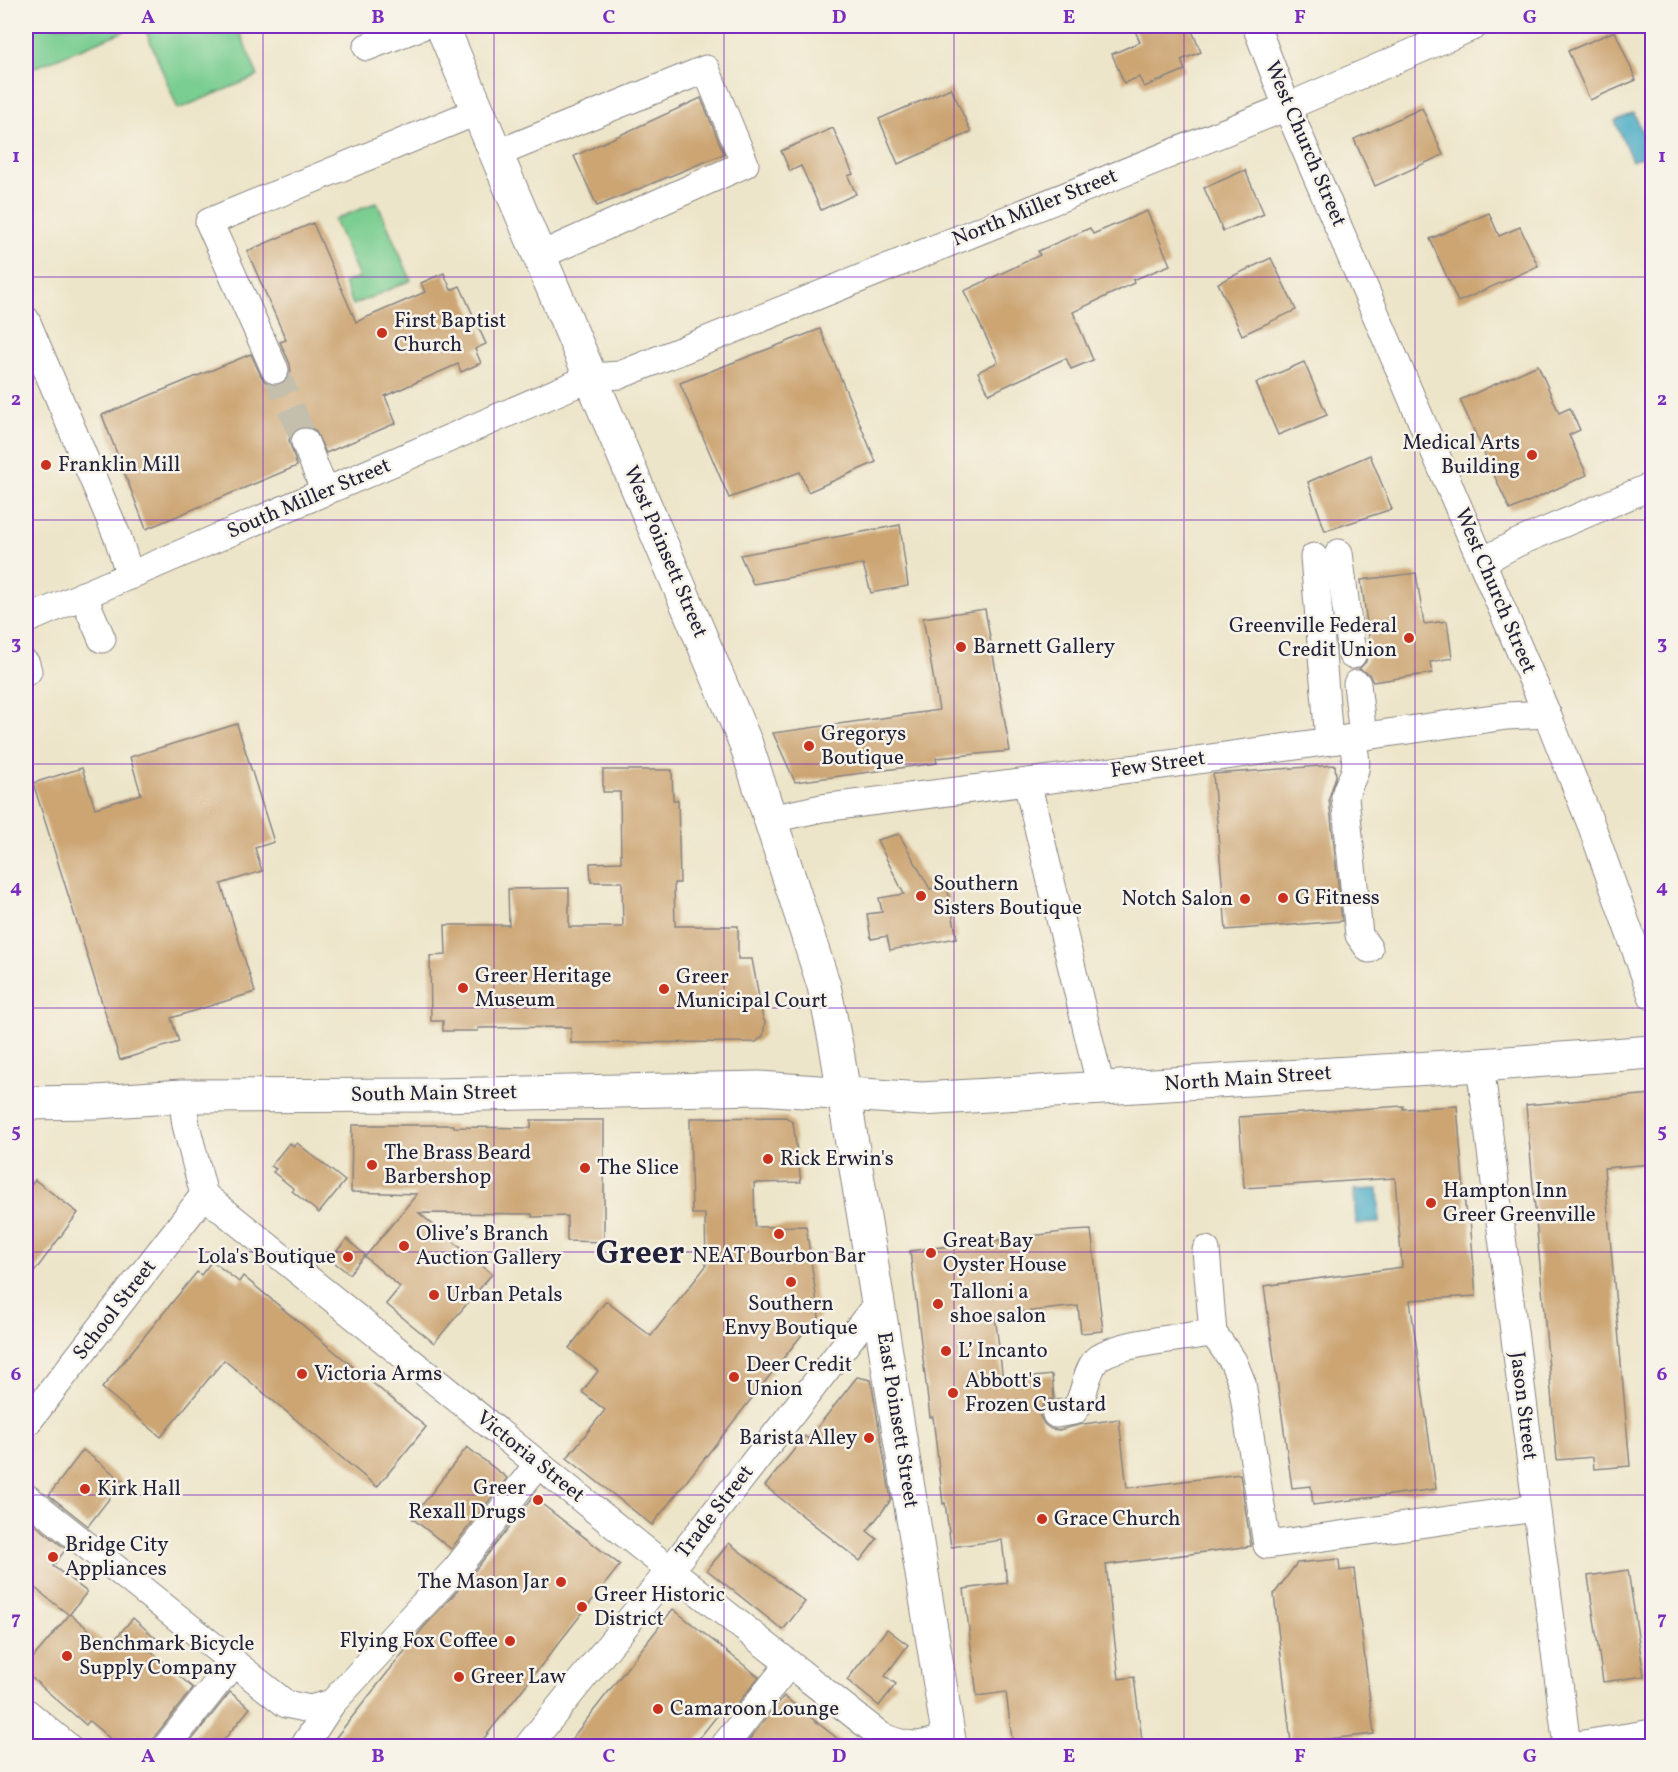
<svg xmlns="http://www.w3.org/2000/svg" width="1678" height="1772" font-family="Vollkorn,serif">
	<rect width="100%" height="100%" fill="#f7f3e8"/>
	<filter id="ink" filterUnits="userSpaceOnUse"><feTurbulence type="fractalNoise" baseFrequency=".0167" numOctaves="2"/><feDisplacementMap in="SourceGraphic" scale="12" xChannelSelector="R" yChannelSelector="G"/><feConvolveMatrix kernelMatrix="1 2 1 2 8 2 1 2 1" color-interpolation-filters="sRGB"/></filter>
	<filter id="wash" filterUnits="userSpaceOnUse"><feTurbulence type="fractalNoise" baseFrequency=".008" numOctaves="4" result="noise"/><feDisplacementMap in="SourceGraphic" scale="24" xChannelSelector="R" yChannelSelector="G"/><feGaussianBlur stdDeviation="1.35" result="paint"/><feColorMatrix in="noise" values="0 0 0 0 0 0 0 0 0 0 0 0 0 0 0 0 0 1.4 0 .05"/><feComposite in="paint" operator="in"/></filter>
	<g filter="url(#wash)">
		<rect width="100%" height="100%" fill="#ede5c9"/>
		<g fill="#7ace92" stroke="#4e7866" stroke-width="1.5">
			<path d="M26,26H137L26,71Z"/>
			<path d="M144,26H237L258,76L178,109Z"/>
			<path d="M377,202L411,280L353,305L344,283L359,277L334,220Z"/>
		</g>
		<g fill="#45a9c5" stroke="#346680" stroke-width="1.5">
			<path d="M1634,113L1651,153L1632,161L1615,121Z"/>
			<path d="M1378,1189L1380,1223L1356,1224L1354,1190Z"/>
		</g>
		<g id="blocks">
			<g fill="#cca573">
				<path d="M1133,26H1190L1201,52L1181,60L1185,70L1144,87L1139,77L1124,83L1112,54L1140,42Z"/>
				<path d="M1615,31L1636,80L1590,100L1568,51Z"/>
				<path d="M951,88L971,132L898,164L879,119Z"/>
				<path d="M701,98L724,154L597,206L574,156Z"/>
				<path d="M1422,108L1443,155L1375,186L1354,139Z"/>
				<path d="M833,128L853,174L848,176L856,194L821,210L801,166L790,171L781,151Z"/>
				<path d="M1245,170L1264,214L1223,231L1204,188Z"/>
				<path d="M1147,211L1170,265L1133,280L1134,283L1073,312L1093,360L1071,369L1066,358L989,394L978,372L998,362L964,291L1040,255L1038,251L1090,228L1093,234Z"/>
				<path d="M1489,213L1499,236L1520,227L1538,266L1458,302L1430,239Z"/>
				<path d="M313,223L356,322L425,292L421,283L444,273L451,290L460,286L486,344L475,349L481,363L461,372L458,364L385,396L396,423L326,453L315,430L308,427L299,428L292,433L289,440L297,466L146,529L102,415L251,354L261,376L266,383L273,386L281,385L287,380L291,372L290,364L280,342L286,340L247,251Z"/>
				<path d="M1271,258L1296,310L1242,335L1218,283Z"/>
				<path d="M820,329L876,462L808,492L800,472L729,498L680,383Z"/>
				<path d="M1304,362L1327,415L1278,435L1256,383Z"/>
				<path d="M1538,365L1559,413L1570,408L1580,430L1569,435L1587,475L1510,510L1460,400Z"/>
				<path d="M1370,455L1392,509L1325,531L1308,482Z"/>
				<path d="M900,525L908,586L871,593L863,564L753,584L740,555Z"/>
				<path d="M1416,573L1424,624L1447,621L1452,658L1430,662L1432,673L1373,682L1369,674L1359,669L1366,662L1368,652H1371L1361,580Z"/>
				<path d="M985,609L1010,751L936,758L937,763L795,782L773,733L939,710L923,618Z"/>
				<path d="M237,724L274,842L255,848L262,871L221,884L255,992L171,1018L179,1042L120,1060L33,783L82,768L95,808L141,794L130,757Z"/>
				<path d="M1335,765L1336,776L1329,798L1342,921L1226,930L1213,774Z"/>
				<path d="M603,770H672L673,800H678L680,883H674L675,926H738V959H752L763,1019L765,1022L763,1036L756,1042L571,1043V1027L478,1028V1031H443V1021H431L430,956L446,955L445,925H509L508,889L569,888V927H623L622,882H591L590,863L621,862L620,792H603Z"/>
				<path d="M899,834L930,889L947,886L957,938L890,950L887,936L871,939L867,914L882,912L879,898L904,894L877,840Z"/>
				<path d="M1653,1094V1164L1604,1168L1630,1466L1594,1469L1593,1457L1557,1460L1526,1105Z"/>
				<path d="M1403,1106V1109L1457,1106L1466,1218H1470L1476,1296L1410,1300L1436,1489L1313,1505L1311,1486L1292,1488L1264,1286L1402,1267L1395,1178L1244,1188L1239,1117Z"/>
				<path d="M786,1117L793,1123L801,1182L754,1183L755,1227L806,1226L819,1317L805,1333L804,1332L652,1525L567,1458L605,1410L582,1392L598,1371L569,1348L606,1301L651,1336L706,1266L705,1214H692L690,1118Z"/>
				<path d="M531,1120H604V1242L567,1241V1216L532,1217V1214L419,1213L492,1274L434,1343L386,1304L400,1287L365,1257L417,1194L351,1192L352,1125H454V1127L531,1128Z"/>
				<path d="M289,1143L294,1146L297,1143L345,1181L319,1213L292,1191L294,1189L273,1172L276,1169L271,1166Z"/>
				<path d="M35,1180L78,1213L26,1283V1192Z"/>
				<path d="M1091,1230L1103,1331L1081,1333L1078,1306L995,1315L1003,1380L1052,1375L1054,1398L1046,1402L1041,1409L1040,1416L1044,1424L1051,1429L1059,1430L1083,1424L1119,1419L1127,1488L1240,1474L1251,1546L1106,1565L1119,1679L1134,1677L1142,1740L1086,1746H1013L1006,1692L977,1696L964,1589L1007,1583L1002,1540L951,1547L945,1503L943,1504L933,1417H930L910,1251L1071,1231Z"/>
				<path d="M347,1239L365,1255L349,1274L330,1259Z"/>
				<path d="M212,1261L239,1282L243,1276L426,1427L377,1487L224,1360L161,1437L102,1388L197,1272L201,1275Z"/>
				<path d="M857,1377L871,1380L891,1500L867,1531L877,1539L860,1561L765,1486L805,1436L808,1439Z"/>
				<path d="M467,1447L507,1478L451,1549L412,1518Z"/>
				<path d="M83,1450L123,1481L88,1526L49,1495Z"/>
				<path d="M533,1497L620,1565L478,1746H329L423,1628L468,1579Z"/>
				<path d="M29,1520L66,1549L53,1566L87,1592L70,1614L109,1646L133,1618L158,1640L150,1650L193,1688L155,1736L152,1746H119L89,1721L86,1725L26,1673V1666L69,1615L26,1581V1524Z"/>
				<path d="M729,1543L805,1602L783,1630L707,1570Z"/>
				<path d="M1339,1559L1340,1571L1354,1569L1374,1734L1291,1743L1274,1594L1297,1563Z"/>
				<path d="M1628,1570L1644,1676L1603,1682L1588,1576Z"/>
				<path d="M673,1609L759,1677L731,1712L724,1707L693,1746H566Z"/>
				<path d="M887,1629L908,1645L885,1676L896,1684L879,1706L847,1680Z"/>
				<path d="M230,1692L250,1708L219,1746H187Z"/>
				<path d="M784,1696L791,1702L847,1746H744Z"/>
			</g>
		</g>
	</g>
	<g filter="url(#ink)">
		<use href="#blocks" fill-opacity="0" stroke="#888482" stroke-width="1.5"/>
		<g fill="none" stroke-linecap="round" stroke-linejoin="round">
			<path stroke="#c4bead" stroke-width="27" stroke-dasharray="27 14" stroke-linecap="butt" d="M275,370L305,442"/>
			<defs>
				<g id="minor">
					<path d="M1256,26L1287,107L1547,714L1592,827L1652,996"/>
					<path d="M367,47L422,26"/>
					<path d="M496,154L706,69L745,164L539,256"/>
					<path d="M26,320L118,538L130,576"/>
					<path d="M275,370L209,222L478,111"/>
					<path d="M305,442L325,492"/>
					<path d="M1339,553L1352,655"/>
					<path d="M1314,557L1329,741"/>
					<path d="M1483,561L1517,543L1652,486"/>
					<path d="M83,595L102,639"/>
					<path d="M26,620L592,377L620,375L1287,107L1474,26"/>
					<path d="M26,664L28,671"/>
					<path d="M1357,684L1363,736"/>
					<path d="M1352,738C1354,749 1358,763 1354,773C1351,782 1346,788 1345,797L1359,935L1369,949"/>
					<path d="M1027,782L1101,1088"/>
					<path d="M771,819L822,808L1169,764L1507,716L1547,714"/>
					<path d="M1480,1065L1567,1746"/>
					<path d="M182,1096L186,1125L204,1195L640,1546L881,1736C912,1749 917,1746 949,1738"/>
					<path d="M1206,1250L1213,1333L1233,1361L1242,1383L1267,1545L1536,1508"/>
					<path d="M1056,1414L1074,1411C1086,1396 1084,1375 1096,1360C1111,1343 1188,1337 1213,1333"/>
					<path d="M26,1424L204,1195"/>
					<path d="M26,1497L286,1704L310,1709L332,1703L456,1569L538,1464"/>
					<path d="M26,1712L67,1746"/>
					<path d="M167,1746L234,1662"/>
					<path d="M304,1746L332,1703"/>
					<path d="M528,1746L670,1570L878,1303"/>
					<path d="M724,1746L789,1664"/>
					<path d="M1571,1746L1652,1733"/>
				</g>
				<g id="major">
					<path d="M442,26L746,744L824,986L836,1045L950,1746"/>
					<path d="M26,1103L97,1102L182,1096L436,1095L759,1088L922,1099L1480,1065L1652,1052"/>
				</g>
			</defs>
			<use href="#minor" stroke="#888482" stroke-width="29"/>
			<use href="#major" stroke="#888482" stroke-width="35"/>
			<use href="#minor" stroke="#fff" stroke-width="27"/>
			<use href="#major" stroke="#fff" stroke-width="33"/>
		</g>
	</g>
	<path fill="none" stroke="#7b2cbf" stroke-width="1.5" stroke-opacity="0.55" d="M263,26V1746M494,26V1746M724,26V1746M954,26V1746M1184,26V1746M1415,26V1746M26,277H1652M26,520H1652M26,764H1652M26,1008H1652M26,1252H1652M26,1495H1652"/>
	<g fill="#c8321e" stroke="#f7f3e8" stroke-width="2">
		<circle cx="382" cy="333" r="6"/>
		<circle cx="1532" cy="455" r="6"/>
		<circle cx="46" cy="465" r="6"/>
		<circle cx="1409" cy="638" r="6"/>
		<circle cx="961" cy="647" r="6"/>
		<circle cx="809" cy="746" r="6"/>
		<circle cx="921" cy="896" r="6"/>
		<circle cx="1283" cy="898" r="6"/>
		<circle cx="1245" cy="899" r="6"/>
		<circle cx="463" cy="988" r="6"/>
		<circle cx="664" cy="989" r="6"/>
		<circle cx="768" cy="1159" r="6"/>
		<circle cx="372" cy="1165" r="6"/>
		<circle cx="585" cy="1168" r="6"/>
		<circle cx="1431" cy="1203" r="6"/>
		<circle cx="779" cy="1234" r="6"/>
		<circle cx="404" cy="1246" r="6"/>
		<circle cx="931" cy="1253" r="6"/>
		<circle cx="348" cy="1257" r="6"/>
		<circle cx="791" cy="1282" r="6"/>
		<circle cx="434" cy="1295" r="6"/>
		<circle cx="938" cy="1304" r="6"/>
		<circle cx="946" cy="1351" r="6"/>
		<circle cx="302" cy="1374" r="6"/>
		<circle cx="734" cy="1377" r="6"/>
		<circle cx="953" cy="1393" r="6"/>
		<circle cx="869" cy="1438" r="6"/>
		<circle cx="85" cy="1489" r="6"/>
		<circle cx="538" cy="1500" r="6"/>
		<circle cx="1042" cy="1519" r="6"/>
		<circle cx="53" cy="1557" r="6"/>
		<circle cx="561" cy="1582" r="6"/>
		<circle cx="582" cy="1607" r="6"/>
		<circle cx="510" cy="1641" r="6"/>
		<circle cx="67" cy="1656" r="6"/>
		<circle cx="459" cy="1677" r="6"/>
		<circle cx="658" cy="1709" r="6"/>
	</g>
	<g text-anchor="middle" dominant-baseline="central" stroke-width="5" stroke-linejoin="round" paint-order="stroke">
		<g font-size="21" fill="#22223b" stroke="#f7f3e8">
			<text transform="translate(1305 144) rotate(67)">West Church Street</text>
			<text transform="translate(1035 208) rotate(-22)">North Miller Street</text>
			<text transform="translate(309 499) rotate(-23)">South Miller Street</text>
			<text transform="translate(665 552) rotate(67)">West Poinsett Street</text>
			<text transform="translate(1495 591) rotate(67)">West Church Street</text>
			<text transform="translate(1158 765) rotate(-8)">Few Street</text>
			<text transform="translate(1248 1079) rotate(-4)">North Main Street</text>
			<text transform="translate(434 1094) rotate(-1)">South Main Street</text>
			<text transform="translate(115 1310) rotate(-52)">School Street</text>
			<text transform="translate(1523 1406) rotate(83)">Jason Street</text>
			<text transform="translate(897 1420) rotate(81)">East Poinsett Street</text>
			<text transform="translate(530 1457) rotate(39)">Victoria Street</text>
			<text transform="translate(715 1512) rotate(-52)">Trade Street</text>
		</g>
		<g font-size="21" fill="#22223b" stroke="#f7f3e8" text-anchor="start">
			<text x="394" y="321">First Baptist<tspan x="394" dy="24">Church</tspan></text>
			<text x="1520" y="443" text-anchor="end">Medical Arts<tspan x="1520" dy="24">Building</tspan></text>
			<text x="58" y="465">Franklin Mill</text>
			<text x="1397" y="626" text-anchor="end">Greenville Federal<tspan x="1397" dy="24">Credit Union</tspan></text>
			<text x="973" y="647">Barnett Gallery</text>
			<text x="821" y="734">Gregorys<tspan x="821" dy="24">Boutique</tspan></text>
			<text x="933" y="884">Southern<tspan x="933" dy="24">Sisters Boutique</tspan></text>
			<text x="1295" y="898">G Fitness</text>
			<text x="1233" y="899" text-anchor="end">Notch Salon</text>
			<text x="475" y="976">Greer Heritage<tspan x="475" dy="24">Museum</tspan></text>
			<text x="676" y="977">Greer<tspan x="676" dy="24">Municipal Court</tspan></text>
			<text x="384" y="1153">The Brass Beard<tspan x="384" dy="24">Barbershop</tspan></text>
			<text x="780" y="1159">Rick Erwin's</text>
			<text x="597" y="1168">The Slice</text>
			<text x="1443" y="1191">Hampton Inn<tspan x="1443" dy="24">Greer Greenville</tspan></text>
			<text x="416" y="1234">Olive’s Branch<tspan x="416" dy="24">Auction Gallery</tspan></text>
			<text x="943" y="1241">Great Bay<tspan x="943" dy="24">Oyster House</tspan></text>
			<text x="779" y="1256" text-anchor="middle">NEAT Bourbon Bar</text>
			<text x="336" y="1257" text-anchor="end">Lola's Boutique</text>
			<text x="950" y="1292">Talloni a<tspan x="950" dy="24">shoe salon</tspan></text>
			<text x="446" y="1295">Urban Petals</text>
			<text x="791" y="1304" text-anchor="middle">Southern<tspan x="791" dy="24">Envy Boutique</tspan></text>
			<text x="958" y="1351">L’ Incanto</text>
			<text x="746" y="1365">Deer Credit<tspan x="746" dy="24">Union</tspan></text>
			<text x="314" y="1374">Victoria Arms</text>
			<text x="965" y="1381">Abbott's<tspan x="965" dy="24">Frozen Custard</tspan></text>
			<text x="857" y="1438" text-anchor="end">Barista Alley</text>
			<text x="526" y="1488" text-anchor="end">Greer<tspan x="526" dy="24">Rexall Drugs</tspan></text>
			<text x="97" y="1489">Kirk Hall</text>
			<text x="1054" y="1519">Grace Church</text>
			<text x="65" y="1545">Bridge City<tspan x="65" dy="24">Appliances</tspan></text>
			<text x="549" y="1582" text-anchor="end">The Mason Jar</text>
			<text x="594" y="1595">Greer Historic<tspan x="594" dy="24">District</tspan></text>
			<text x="498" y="1641" text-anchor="end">Flying Fox Coffee</text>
			<text x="79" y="1644">Benchmark Bicycle<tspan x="79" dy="24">Supply Company</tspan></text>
			<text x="471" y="1677">Greer Law</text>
			<text x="670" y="1709">Camaroon Lounge</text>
		</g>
		<g font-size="33" font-weight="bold" fill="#22223b" stroke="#f7f3e8">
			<text x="640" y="1255">Greer</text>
		</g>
	</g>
	<rect width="1678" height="1772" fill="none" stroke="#f7f3e8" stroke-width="66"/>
	<rect x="33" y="33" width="1612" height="1706" fill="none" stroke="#7b2cbf" stroke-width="2"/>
	<g font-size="20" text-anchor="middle" font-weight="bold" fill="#7b2cbf">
		<text x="148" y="23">A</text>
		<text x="378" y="23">B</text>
		<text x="609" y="23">C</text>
		<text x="839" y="23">D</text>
		<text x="1069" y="23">E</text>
		<text x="1300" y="23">F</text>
		<text x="1530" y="23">G</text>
		<text x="16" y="162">1</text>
		<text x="1662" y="162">1</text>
		<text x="16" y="405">2</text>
		<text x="1662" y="405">2</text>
		<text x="16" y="649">3</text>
		<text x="1662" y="649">3</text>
		<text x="16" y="893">4</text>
		<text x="1662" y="893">4</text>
		<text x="16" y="1137">5</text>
		<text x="1662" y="1137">5</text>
		<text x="16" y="1380">6</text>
		<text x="1662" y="1380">6</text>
		<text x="16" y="1624">7</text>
		<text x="1662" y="1624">7</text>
		<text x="148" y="1762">A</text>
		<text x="378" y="1762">B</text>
		<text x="609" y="1762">C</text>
		<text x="839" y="1762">D</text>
		<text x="1069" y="1762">E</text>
		<text x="1300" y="1762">F</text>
		<text x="1530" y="1762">G</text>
	</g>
</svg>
